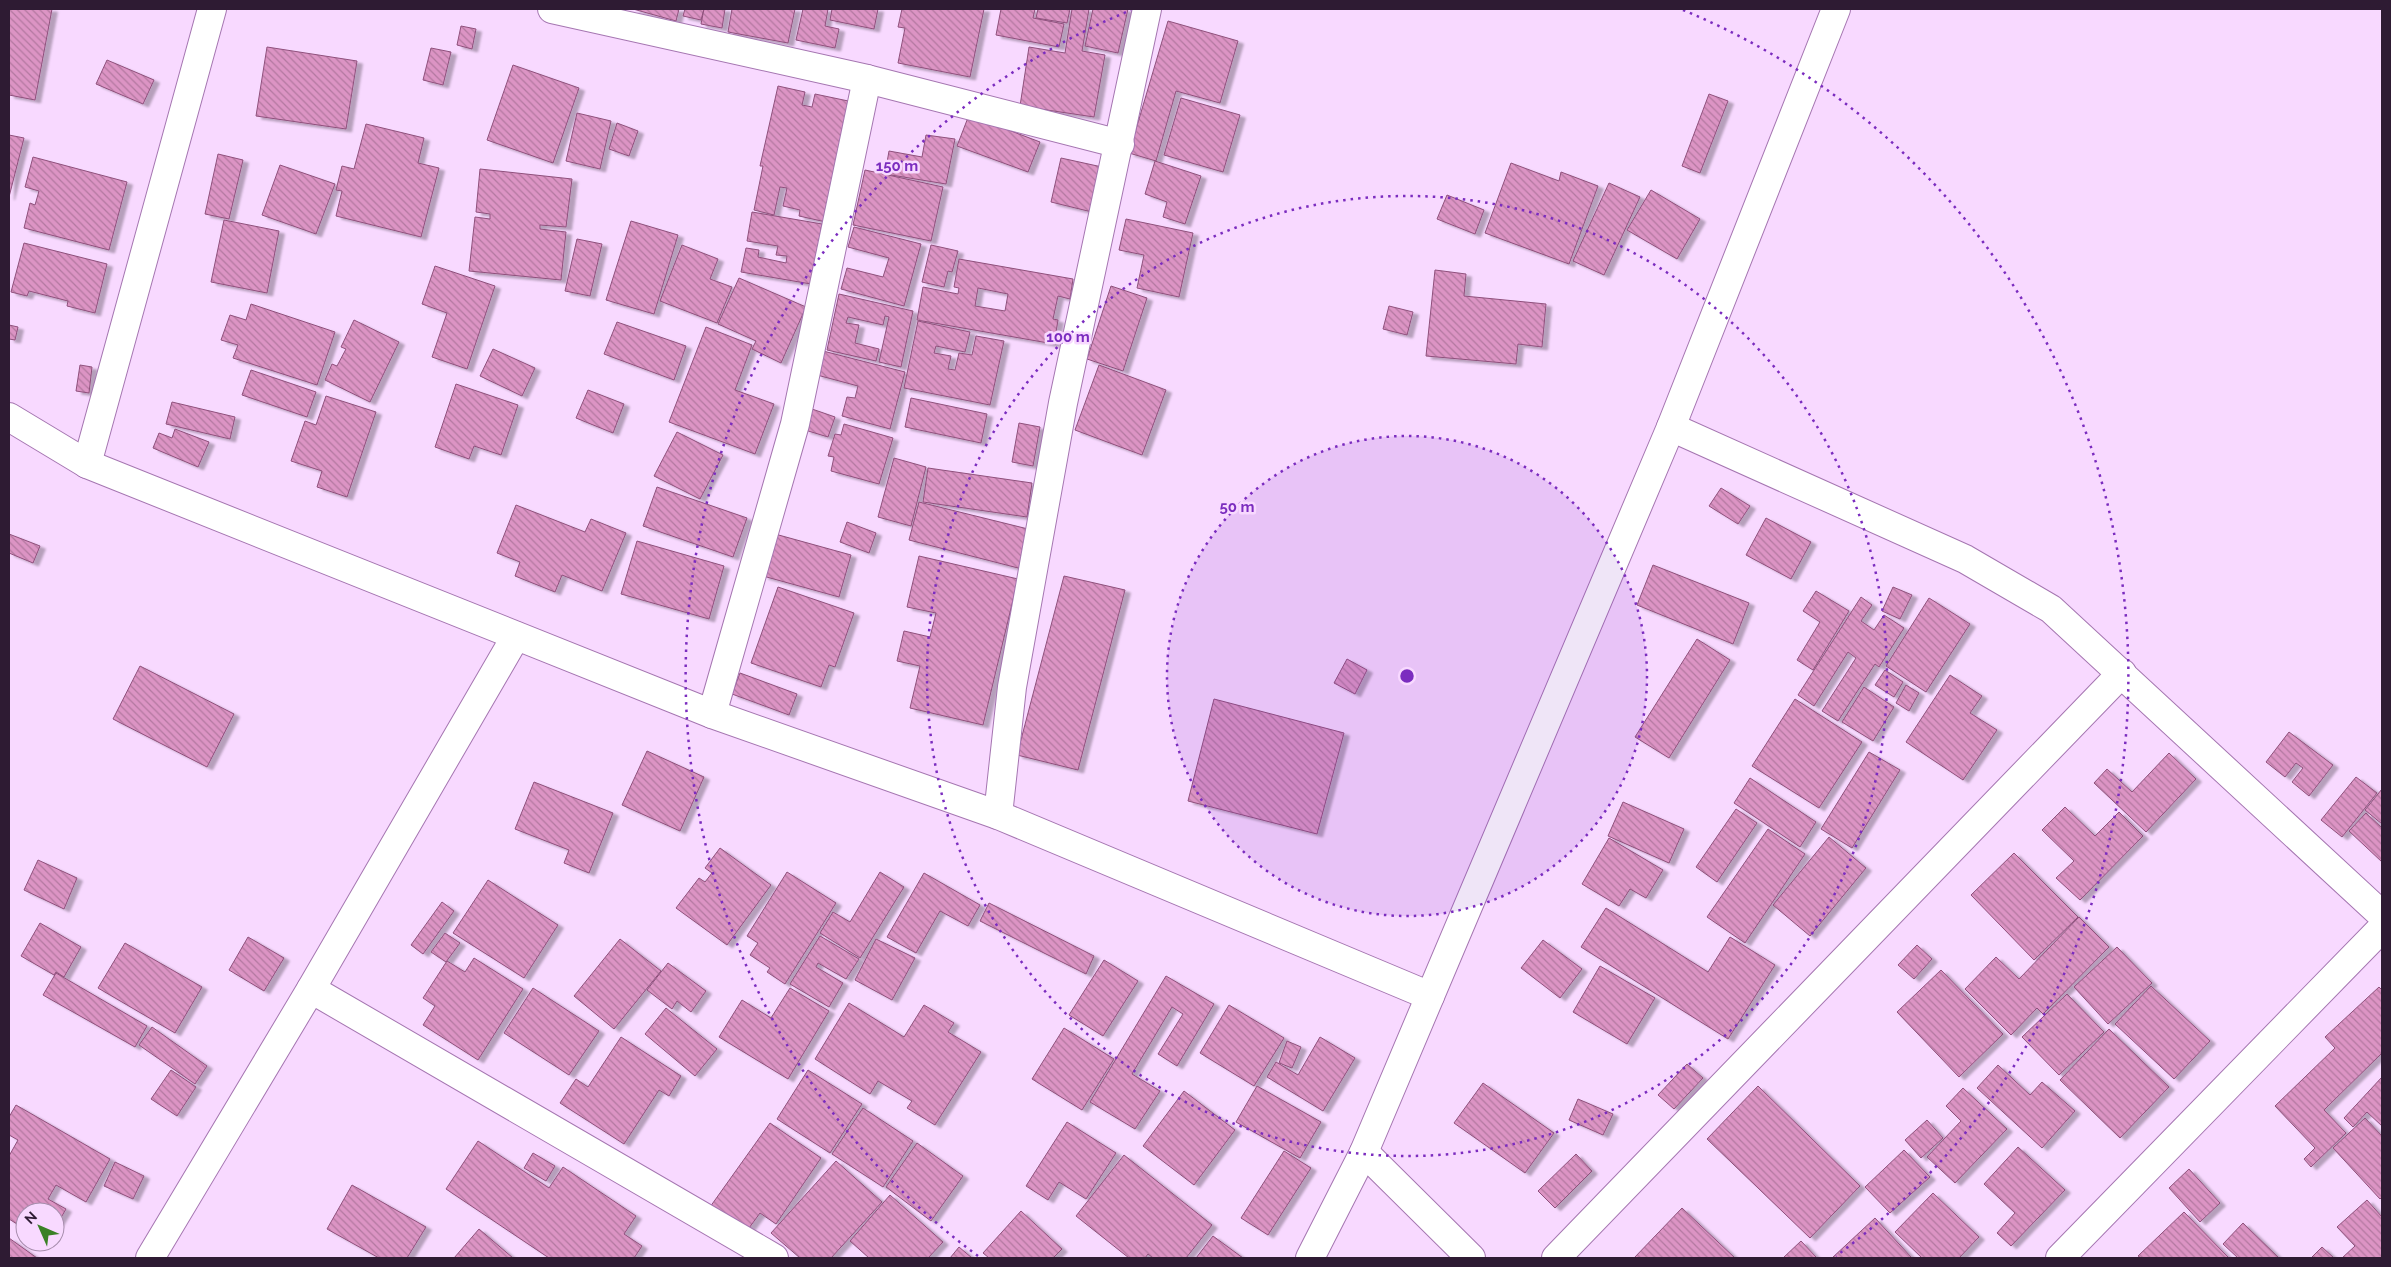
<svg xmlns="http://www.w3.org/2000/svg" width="2391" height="1267" font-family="Raleway,sans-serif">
	<defs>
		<pattern id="building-back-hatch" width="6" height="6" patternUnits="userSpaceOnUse" patternTransform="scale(1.25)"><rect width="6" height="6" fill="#dc94c4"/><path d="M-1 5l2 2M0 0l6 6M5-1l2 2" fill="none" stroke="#b378a0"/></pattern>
		<filter id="shadow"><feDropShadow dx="5.5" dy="3" stdDeviation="1" flood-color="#0004"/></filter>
	</defs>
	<rect width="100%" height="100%" fill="#f8d9ff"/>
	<g fill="url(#building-back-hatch)" stroke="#8f507c" fill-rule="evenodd" filter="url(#shadow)">
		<path d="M9,9H52L35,100L9,95Z"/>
		<path d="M633,9H679L676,21Z"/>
		<path d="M685,9H704L701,20L683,16Z"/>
		<path d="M704,9H725L722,28L701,24Z"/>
		<path d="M732,9H795L788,43L728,32Z"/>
		<path d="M803,9H828L825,26L839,29L835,48L796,40Z"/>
		<path d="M832,9H878L874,29L830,20Z"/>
		<path d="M902,9H984L970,77L898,63L905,28L898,27Z"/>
		<path d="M1001,9H1035L1033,18L1064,24L1059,47L996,35Z"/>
		<path d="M1038,9H1070L1067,23L1036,18Z"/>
		<path d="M1072,9H1089L1082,51L1105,55L1094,117L1020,106L1029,47L1065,53Z"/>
		<path d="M1093,9H1128L1118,53L1085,46Z"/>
		<path d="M1168,21L1238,41L1220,103L1176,91L1156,161L1129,153Z"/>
		<path d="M461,26L476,29L472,49L457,45Z"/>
		<path d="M267,47L357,61L346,129L256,116Z"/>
		<path d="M431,48L451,52L443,85L423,80Z"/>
		<path d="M107,60L154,80L143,104L96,84Z"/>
		<path d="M513,65L579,88L553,163L487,140Z"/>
		<path d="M778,86L805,92L802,105L812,107L815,94L853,102L826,222L799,216L800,210L783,206L787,188L780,187L774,215L754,210L763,166H760Z"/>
		<path d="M1709,94L1728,101L1700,173L1682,166Z"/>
		<path d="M1181,98L1240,115L1223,172L1164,155Z"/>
		<path d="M577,113L611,121L600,169L566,161Z"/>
		<path d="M969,115L1040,142L1028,172L957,146Z"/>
		<path d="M617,123L638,131L629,156L609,149Z"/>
		<path d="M366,124L424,138L418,163L439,168L421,237L336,216L342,191L336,190L342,166L354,169Z"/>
		<path d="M9,135L24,138L9,197Z"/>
		<path d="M926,135L955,139L946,184L885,174L889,151L922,157Z"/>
		<path d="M218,154L243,160L229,219L205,214Z"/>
		<path d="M33,157L127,182L109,250L24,228L30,203L35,205L39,191L25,187Z"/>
		<path d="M1061,158L1102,167L1092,212L1051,202Z"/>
		<path d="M1155,161L1201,176L1185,224L1163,217L1167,202L1145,194Z"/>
		<path d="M1511,163L1559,181L1561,172L1598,186L1569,264L1485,233Z"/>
		<path d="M280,165L335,184L316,234L262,215Z"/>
		<path d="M480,169L572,179L566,227L540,225V229L566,232L561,280L469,271L475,217L490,219V214L476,212Z"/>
		<path d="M865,170L943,187L931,241L853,225Z"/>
		<path d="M1609,183L1640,197L1604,275L1573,261Z"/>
		<path d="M1651,190L1700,219L1677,259L1627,230Z"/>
		<path d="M1447,195L1484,210L1475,234L1437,219Z"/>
		<path d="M752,212L822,224L811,284L741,272L746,248L759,250L758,257L786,263L787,256L776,255L778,246L747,241Z"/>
		<path d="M1126,219L1193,233L1179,297L1137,288L1144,255L1119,250Z"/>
		<path d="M224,220L279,231L267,293L211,282Z"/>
		<path d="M631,221L678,235L654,314L606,300Z"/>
		<path d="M854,227L921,244L904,306L841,289L847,268L883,277L889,258L848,247Z"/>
		<path d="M577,239L602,244L590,296L565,291Z"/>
		<path d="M24,243L107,264L95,313L67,306L68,301L29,291L27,296L11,292Z"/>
		<path d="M682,245L718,259L710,279L732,287L717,323L660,301Z"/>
		<path d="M931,245L958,251L952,272L948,271L944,287L922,282Z"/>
		<path d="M959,259L1073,279L1070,299L1058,296L1053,319L1058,320L1054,344L917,320L923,287L958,294L959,288L954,287ZM978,288L1008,294L1005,311L975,306Z"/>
		<path d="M435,266L495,286L467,369L432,357L447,313L422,304Z"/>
		<path d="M1435,270L1466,274L1464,296L1546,304L1542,347L1518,344L1516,364L1426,356Z"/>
		<path d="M739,278L806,307L781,363L752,349L756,341L718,324Z"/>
		<path d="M1111,286L1147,298L1123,371L1087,359Z"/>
		<path d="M839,294L913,311L901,367L879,362L889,317L885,316L883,325L848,317L846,323L859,325L855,343L879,349L876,361L827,350Z"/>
		<path d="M251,304L335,332L317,385L233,358L238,345L221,340L230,315L246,320Z"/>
		<path d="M1389,306L1413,312L1407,335L1383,329Z"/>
		<path d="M354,320L399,342L370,402L325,380L332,364L337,366L346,349L341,347Z"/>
		<path d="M918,321L970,332L965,352L936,346L934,353L951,356L948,369L955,370L959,353L972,355L976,336L1004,341L990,405L904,388Z"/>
		<path d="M617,322L686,346L674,380L604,354Z"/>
		<path d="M9,325L18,327L15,340L9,339Z"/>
		<path d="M706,327L752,345L735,390L774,404L755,454L669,422Z"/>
		<path d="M493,349L535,368L522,396L480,376Z"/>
		<path d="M823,351L905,372L890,429L842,416L847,397L855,398L858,386L817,375Z"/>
		<path d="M80,365L92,367L89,393L76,391Z"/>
		<path d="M1099,365L1166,390L1142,455L1075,430Z"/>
		<path d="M251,370L316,392L307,417L242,395Z"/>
		<path d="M456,384L518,405L501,455L474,446L469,459L435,447Z"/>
		<path d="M588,390L624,404L613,433L576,418Z"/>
		<path d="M326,396L376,412L347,497L317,487L322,471L291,461L305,421L316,425Z"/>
		<path d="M911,398L987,414L981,443L905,427Z"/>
		<path d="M172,402L235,417L230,439L166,424Z"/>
		<path d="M812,409L835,417L828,437L805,430Z"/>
		<path d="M1019,423L1040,427L1033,466L1012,462Z"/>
		<path d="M844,424L893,438L879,484L831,471L834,457L828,456L835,434L841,435Z"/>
		<path d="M175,429L209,442L198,467L153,448L159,433L172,438Z"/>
		<path d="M677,432L723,455L700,499L654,476Z"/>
		<path d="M894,458L926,467L911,526L878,517Z"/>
		<path d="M928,468L1032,483L1027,517L923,502Z"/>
		<path d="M657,487L747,518L733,557L643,526Z"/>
		<path d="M1721,488L1750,506L1738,524L1709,506Z"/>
		<path d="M919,502L1032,530L1022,569L909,540Z"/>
		<path d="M516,505L585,532L591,519L626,533L602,591L562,575L555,592L515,576L520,562L497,553Z"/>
		<path d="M1766,518L1811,542L1791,579L1746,555Z"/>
		<path d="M847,522L876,533L869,553L840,542Z"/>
		<path d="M9,534L40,546L33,563L9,553Z"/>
		<path d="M775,534L851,555L839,597L763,576Z"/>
		<path d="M637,541L724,566L709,619L621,594Z"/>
		<path d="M919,556L1018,579L983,725L910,708L920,666L897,661L904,631L930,637L936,613L907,607Z"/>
		<path d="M1653,565L1749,603L1733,644L1637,605Z"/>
		<path d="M1064,576L1125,590L1078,770L1017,755Z"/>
		<path d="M778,587L854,613L835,667L829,665L821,687L751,663Z"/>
		<path d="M1893,587L1912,595L1900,619L1882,611Z"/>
		<path d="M1816,591L1849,611L1813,670L1797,660L1820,622L1803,611Z"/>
		<path d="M1861,597L1872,605L1861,621L1874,630L1884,615L1904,628L1879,667L1875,664L1838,721L1822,711L1856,658L1848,652L1814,706L1798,695Z"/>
		<path d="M1929,598L1970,624L1926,692L1886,666Z"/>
		<path d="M1697,639L1730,660L1669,758L1635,737Z"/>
		<path d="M1347,659L1367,670L1355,694L1334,683Z"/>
		<path d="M140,666L234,714L207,767L113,719Z"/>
		<path d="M1885,670L1903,682L1894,697L1875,685Z"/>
		<path d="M740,673L797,694L789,715L732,694Z"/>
		<path d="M1950,675L1982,696L1970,713L1997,730L1963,780L1906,742Z"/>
		<path d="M1906,685L1919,693L1909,711L1896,703Z"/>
		<path d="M1864,687L1894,707L1873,741L1842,722Z"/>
		<path d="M1214,699L1344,733L1317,834L1188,801Z"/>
		<path d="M1795,699L1862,742L1819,808L1752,766Z"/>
		<path d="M2289,732L2333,765L2309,796L2292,782L2303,768L2296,763L2285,777L2266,762Z"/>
		<path d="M647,751L704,777L680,831L622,805Z"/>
		<path d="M1869,752L1900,770L1852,848L1821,829Z"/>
		<path d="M2169,753L2196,779L2146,832L2094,783L2107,769L2132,792Z"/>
		<path d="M2356,777L2377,793L2342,837L2321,820Z"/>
		<path d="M1750,778L1816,822L1800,847L1734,803Z"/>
		<path d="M534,782L613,813L589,873L564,863L569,850L515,829Z"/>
		<path d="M2382,789V824L2365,810Z"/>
		<path d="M1623,802L1684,829L1669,863L1608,836Z"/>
		<path d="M2065,807L2095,836L2119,812L2143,836L2080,900L2056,878L2074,861L2042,830Z"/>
		<path d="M1736,809L1757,823L1717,882L1696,867Z"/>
		<path d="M2366,813L2382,828V862L2349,831Z"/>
		<path d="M1768,829L1805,854L1745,943L1707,917Z"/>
		<path d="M1829,837L1866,868L1810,936L1773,905Z"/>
		<path d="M1609,838L1663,870L1646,898L1630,889L1619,906L1582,884Z"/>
		<path d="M720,848L771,885L727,945L676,908L699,878L705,882L712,873L705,868Z"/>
		<path d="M2014,853L2078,917L2034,960L1971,895Z"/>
		<path d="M38,860L77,878L64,909L24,890Z"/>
		<path d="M787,872L836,903L785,984L767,972L770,968L750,955L758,943L747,936Z"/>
		<path d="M880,872L904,887L860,958L820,933L833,912L850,922Z"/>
		<path d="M924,873L980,905L968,926L940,911L916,953L887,937Z"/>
		<path d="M488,880L558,925L524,978L453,933Z"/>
		<path d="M442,902L454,911L423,954L411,945Z"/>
		<path d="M989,903L1094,956L1086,974L980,921Z"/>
		<path d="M1606,908L1708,972L1730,937L1775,965L1728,1039L1581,947Z"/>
		<path d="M2079,917L2109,947L2043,1014L2037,1008L2011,1035L1965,989L1996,957L2019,979Z"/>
		<path d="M40,923L81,947L64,977L56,972L54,975L21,956Z"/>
		<path d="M445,933L460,943L446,962L431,952Z"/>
		<path d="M820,936L859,959L846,979L818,963L816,967L843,983L829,1007L790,984Z"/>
		<path d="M248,937L284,958L264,991L229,970Z"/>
		<path d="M620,939L661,971L614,1029L574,996Z"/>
		<path d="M876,939L915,958L892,1000L855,980Z"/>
		<path d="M1543,940L1582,969L1560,998L1521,968Z"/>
		<path d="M125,943L202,987L175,1033L98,988Z"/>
		<path d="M1917,945L1932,959L1914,979L1898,965Z"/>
		<path d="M2117,947L2152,983L2108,1024L2074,987Z"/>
		<path d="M474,958L523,989L478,1060L423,1025L435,1006L423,998L447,961L465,972Z"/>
		<path d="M1104,960L1138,981L1103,1036L1069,1015Z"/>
		<path d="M668,963L706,991L691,1012L677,1001L672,1009L647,990Z"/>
		<path d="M1600,966L1655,998L1627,1044L1573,1012Z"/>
		<path d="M1941,970L2003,1034L1959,1077L1897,1012Z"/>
		<path d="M56,973L147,1026L135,1047L43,995Z"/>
		<path d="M1166,976L1214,1004L1177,1066L1158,1054L1183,1014L1172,1007L1132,1074L1160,1091L1135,1129L1090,1102Z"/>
		<path d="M2151,986L2210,1041L2174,1079L2115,1024Z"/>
		<path d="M2379,987L2382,990V1053L2324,1110L2346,1133L2311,1167L2304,1159L2315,1148L2275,1106L2335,1048L2325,1037Z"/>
		<path d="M533,988L599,1031L569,1075L504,1033Z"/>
		<path d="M790,988L829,1011L788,1079L719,1037L742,1000L771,1018Z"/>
		<path d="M2067,994L2104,1032L2059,1075L2022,1037Z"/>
		<path d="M849,1003L904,1037L924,1005L954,1023L948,1032L981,1052L935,1125L907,1108L912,1101L878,1081L870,1094L815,1059Z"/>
		<path d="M1229,1005L1284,1038L1254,1086L1200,1053Z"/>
		<path d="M666,1008L717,1049L695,1076L645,1034Z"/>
		<path d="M152,1027L207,1066L195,1084L139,1045Z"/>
		<path d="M1064,1028L1114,1059L1082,1110L1032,1079Z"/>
		<path d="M2109,1029L2169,1087L2120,1138L2060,1080Z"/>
		<path d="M621,1037L681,1076L669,1096L659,1090L624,1144L560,1103L576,1079L588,1087Z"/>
		<path d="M1320,1037L1355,1058L1323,1111L1267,1077L1276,1062L1298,1075Z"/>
		<path d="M1287,1041L1301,1047L1292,1068L1279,1063Z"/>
		<path d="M1687,1064L1703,1078L1674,1109L1658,1095Z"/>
		<path d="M1998,1065L2030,1095L2042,1082L2075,1111L2042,1148L1977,1088Z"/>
		<path d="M171,1070L196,1087L177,1116L151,1099Z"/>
		<path d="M808,1070L862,1104L830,1153L777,1119Z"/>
		<path d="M2382,1077V1126L2367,1112L2353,1127L2344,1118Z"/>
		<path d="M1483,1083L1554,1133L1525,1173L1454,1123Z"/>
		<path d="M1257,1086L1321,1122L1300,1158L1236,1122Z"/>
		<path d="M1758,1086L1860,1186L1810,1238L1707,1139Z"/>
		<path d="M1963,1088L2007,1129L1955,1183L1927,1157L1961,1121L1946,1106Z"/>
		<path d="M1184,1091L1235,1130L1194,1185L1143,1146Z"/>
		<path d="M1578,1099L1613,1114L1603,1135L1569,1120Z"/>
		<path d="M16,1105L110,1159L86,1202L56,1185L48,1199L66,1209L55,1228V1212H25V1229L9,1219V1156L18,1140L9,1135V1117Z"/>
		<path d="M863,1108L913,1141L883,1187L832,1154Z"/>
		<path d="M2365,1118L2382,1136V1197L2380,1199L2333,1148Z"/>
		<path d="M1927,1120L1943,1138L1921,1158L1905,1140Z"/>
		<path d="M1067,1122L1116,1153L1086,1199L1059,1182L1048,1200L1026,1186Z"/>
		<path d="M770,1123L821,1158L776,1224L760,1213L741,1239L705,1214Z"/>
		<path d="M478,1141L549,1188L563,1167L636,1216L624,1234L642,1246L634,1258H549L446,1189Z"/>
		<path d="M917,1143L963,1176L931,1221L886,1187Z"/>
		<path d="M2018,1147L2065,1190L2011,1246L1997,1233L2015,1213L1984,1184Z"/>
		<path d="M1904,1150L1930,1177L1890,1213L1865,1187Z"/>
		<path d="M1284,1151L1311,1168L1268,1235L1241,1218Z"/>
		<path d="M533,1153L555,1166L546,1181L524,1168Z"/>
		<path d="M1576,1154L1592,1171L1555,1208L1538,1191Z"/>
		<path d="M1124,1155L1212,1225L1186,1258H1153L1148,1254L1145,1258H1129L1076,1216Z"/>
		<path d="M836,1161L882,1202L831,1258H800L771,1233Z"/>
		<path d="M115,1162L144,1176L133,1199L104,1186Z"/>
		<path d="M2189,1169L2220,1203L2200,1222L2169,1188Z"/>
		<path d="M352,1185L426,1227L407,1258H379L327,1229Z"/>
		<path d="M1933,1193L1979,1237L1959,1258H1922L1895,1232Z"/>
		<path d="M890,1195L943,1242L928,1258H869L850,1241Z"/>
		<path d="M2367,1200L2382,1217V1258H2342L2355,1246L2337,1227Z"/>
		<path d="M1682,1208L1735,1258H1634Z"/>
		<path d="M1021,1211L1062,1249L1053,1258H989L983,1253Z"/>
		<path d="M2184,1212L2229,1258H2141L2138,1256Z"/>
		<path d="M1875,1218L1912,1258H1832Z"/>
		<path d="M2243,1223L2279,1258H2238L2223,1244Z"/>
		<path d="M479,1229L513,1258H454Z"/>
		<path d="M1213,1236L1243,1258H1196Z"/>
		<path d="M9,1238L37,1258H9Z"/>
		<path d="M1801,1241L1817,1258H1783Z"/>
		<path d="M959,1247L972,1258H950Z"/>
		<path d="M2322,1247L2334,1258H2311Z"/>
	</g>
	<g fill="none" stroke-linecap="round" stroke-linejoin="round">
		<defs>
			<g id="minor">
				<path d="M552,9L867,79L1120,144"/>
				<path d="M9,417L87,464L712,714L998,815L1430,996"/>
				<path d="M1671,427L1965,559L2051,609L2382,915"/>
				<path d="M87,464L212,9"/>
				<path d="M712,714L795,424L867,79"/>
				<path d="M998,815L1012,687L1063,403L1147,9"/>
				<path d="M311,989L774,1258"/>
				<path d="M1364,1152L1471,1258"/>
				<path d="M150,1258L311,989L516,636"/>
				<path d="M1310,1258L1364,1152L1671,427L1836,9"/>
				<path d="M1556,1258L2122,673"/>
				<path d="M2060,1258L2382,928"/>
			</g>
		</defs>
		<use href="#minor" stroke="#a576b1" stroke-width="30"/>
		<use href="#minor" stroke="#fff" stroke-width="28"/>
	</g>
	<circle cx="1407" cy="676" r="240" fill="#7b2cbf" fill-opacity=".12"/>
	<g fill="none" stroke="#7b2cbf" stroke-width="2.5" stroke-dasharray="2.5 5">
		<circle cx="1407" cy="676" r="240"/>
		<circle cx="1407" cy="676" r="480"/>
		<path d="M978 1256A721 721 0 0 1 1131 10M1683 10A721 721 0 0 1 1836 1256"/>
	</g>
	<circle cx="1407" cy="676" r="8" fill="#7b2cbf" stroke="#f8d9ff" stroke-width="2.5"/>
	<g font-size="15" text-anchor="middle" font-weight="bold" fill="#7b2cbf" stroke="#f8d9ff" stroke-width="5" stroke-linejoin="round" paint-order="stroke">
		<text x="897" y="171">150 m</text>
		<text x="1068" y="342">100 m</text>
		<text x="1237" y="512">50 m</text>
	</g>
	<rect width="2391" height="1267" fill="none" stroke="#2e1b33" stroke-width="20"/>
	<g transform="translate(40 1227) rotate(315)"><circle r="24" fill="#f8d9ff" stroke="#a78dad"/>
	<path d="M0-4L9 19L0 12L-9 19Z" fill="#3a8126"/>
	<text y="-8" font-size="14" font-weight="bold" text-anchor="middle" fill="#2e1b33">N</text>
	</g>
</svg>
